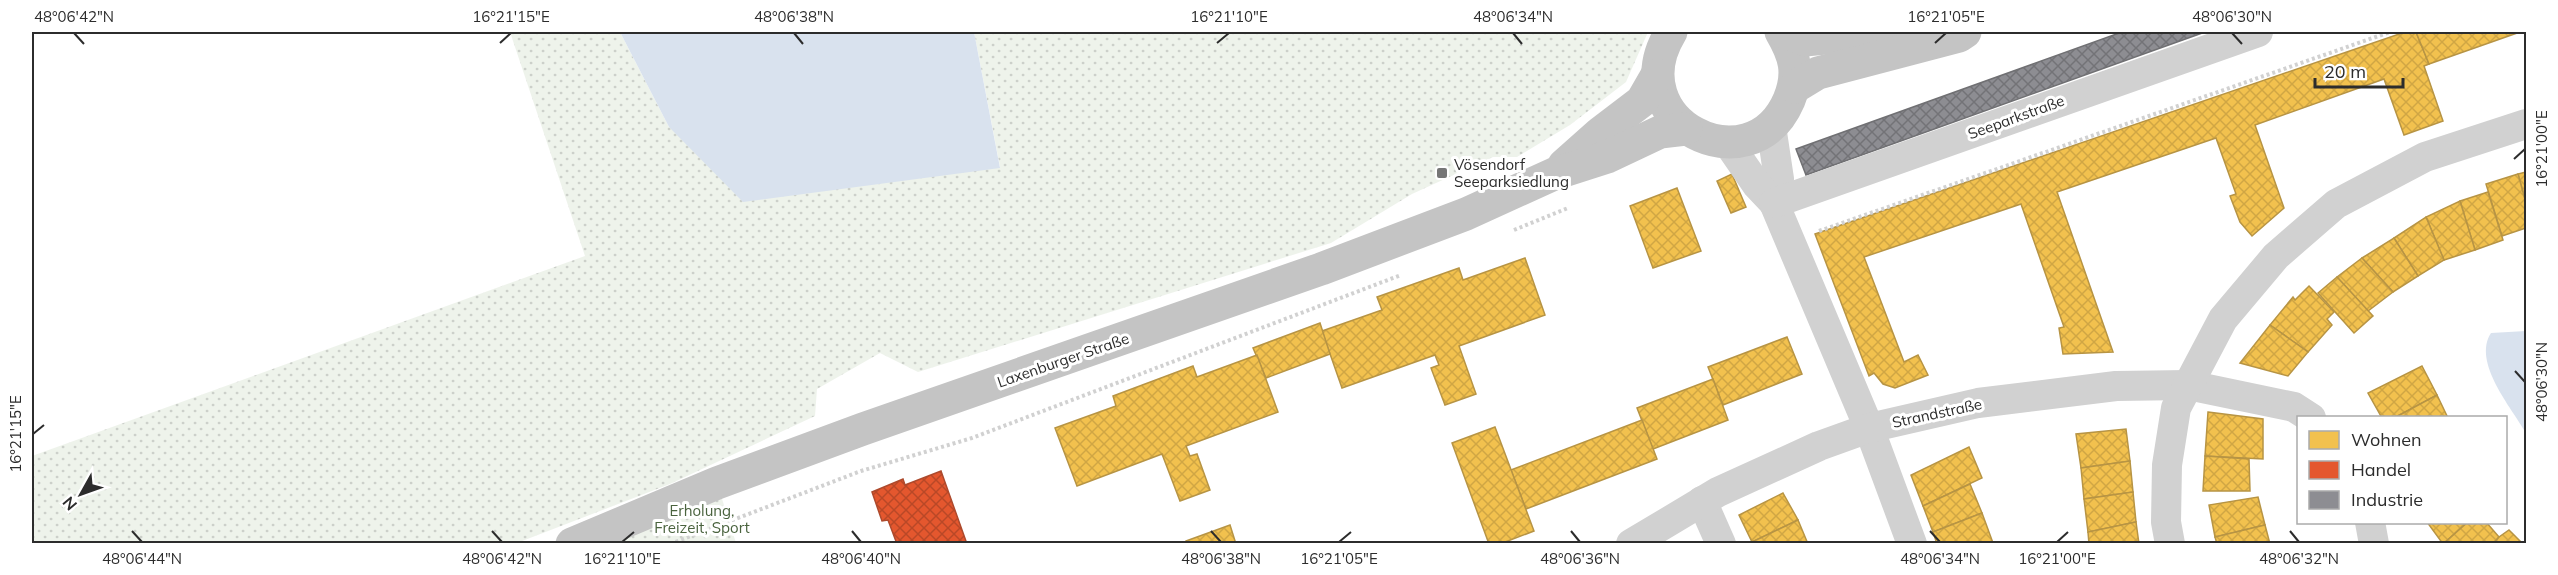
<svg xmlns="http://www.w3.org/2000/svg" width="2558" height="575" font-family="Mulish,sans-serif">
	<defs>
		<pattern id="grass-dots" width="8" height="8" patternUnits="userSpaceOnUse" patternTransform="scale(1.5)"><rect width="8" height="8" fill="#eef3eb"/><path d="M2 2h.1M6 6h.1" fill="none" stroke="#ccd0ca" stroke-width="1.8" stroke-linecap="round"/></pattern>
		<pattern id="homes-cross-hatch" width="8" height="8" patternUnits="userSpaceOnUse" patternTransform="scale(1.5)"><rect width="8" height="8" fill="#f2c14e"/><path d="M0 0l8 8M0 8l8-8" fill="none" stroke="#d0a644"/></pattern>
		<pattern id="shops-cross-hatch" width="8" height="8" patternUnits="userSpaceOnUse" patternTransform="scale(1.5)"><rect width="8" height="8" fill="#e4572e"/><path d="M0 0l8 8M0 8l8-8" fill="none" stroke="#b94827"/></pattern>
		<pattern id="industry-cross-hatch" width="8" height="8" patternUnits="userSpaceOnUse" patternTransform="scale(1.5)"><rect width="8" height="8" fill="#8d8d92"/><path d="M0 0l8 8M0 8l8-8" fill="none" stroke="#737377"/></pattern>
	</defs>
	<rect width="100%" height="100%" fill="#fff"/>
	<g fill="url(#grass-dots)">
		<path d="M510,32H620L669,127L1000,167L974,32H1648L1626,82L1570,125L1517,157H1493L1412,194L1331,243L918,372L880,353L817,389L815,416L670,484L517,543L32,544V456L585,256Z"/>
		<path d="M717,483L736,543L580,544Z"/>
	</g>
	<g fill="#d9e2ee">
		<path d="M620,32H974L1000,168L743,202L669,127Z"/>
		<path d="M2526,331V433C2511,407 2472,362 2491,333Z"/>
	</g>
	<g fill="url(#homes-cross-hatch)" stroke="#b79444" stroke-width="1.5">
		<path d="M2405,32H2416L2429,64L2424,66L2443,121L2404,135L2384,79L2255,125L2284,208L2252,236L2240,222L2230,196L2236,194L2216,138L2057,192L2113,352L2063,354L2059,328L2064,327L2021,204L1864,257L1904,362L1918,355L1928,375L1895,388L1883,384L1874,373L1869,376L1815,234Z"/>
		<path d="M2416,32H2520L2429,64Z"/>
		<path d="M2526,172V203L2518,174Z"/>
		<path d="M1732,174L1746,207L1731,213L1717,181Z"/>
		<path d="M2518,174L2526,203V228L2502,236L2486,184Z"/>
		<path d="M1677,188L1701,251L1653,268L1630,206Z"/>
		<path d="M2488,192L2503,240L2475,250L2460,201Z"/>
		<path d="M2460,201L2475,250L2444,260L2426,217Z"/>
		<path d="M2426,217L2444,260L2418,276L2394,238Z"/>
		<path d="M2394,238L2418,276L2393,292L2362,258Z"/>
		<path d="M1525,258L1545,315L1459,346L1476,394L1445,405L1431,368L1439,365L1435,355L1342,388L1322,331L1382,310L1377,297L1459,268L1463,280Z"/>
		<path d="M2362,258L2393,292L2368,311L2337,277Z"/>
		<path d="M2337,277L2373,316L2354,333L2318,293Z"/>
		<path d="M2309,286L2334,312L2327,319L2332,325L2308,352L2270,325L2293,297L2295,300Z"/>
		<path d="M1320,323L1330,354L1266,378L1253,348Z"/>
		<path d="M2270,325L2308,352L2288,376L2240,363Z"/>
		<path d="M1787,337L1802,374L1723,405L1708,367Z"/>
		<path d="M1257,355L1278,412L1186,446L1190,456L1197,454L1210,490L1180,501L1162,454L1077,486L1055,428L1116,406L1113,396L1193,366L1197,377Z"/>
		<path d="M2422,366L2437,395L2394,418H2382L2368,393Z"/>
		<path d="M1713,379L1728,420L1653,449L1637,408Z"/>
		<path d="M2437,395L2448,418H2394Z"/>
		<path d="M2208,412L2263,419V459L2205,456Z"/>
		<path d="M1642,420L1657,459L1526,509L1511,470Z"/>
		<path d="M1495,427L1534,531L1500,544H1489L1452,443Z"/>
		<path d="M2126,429L2130,461L2081,468L2076,434Z"/>
		<path d="M1969,447L1982,478L1923,506L1911,475Z"/>
		<path d="M2205,456L2249,459L2250,491H2203Z"/>
		<path d="M2130,461L2133,492L2084,499L2081,468Z"/>
		<path d="M1970,484L1982,513L1933,532L1923,506Z"/>
		<path d="M2133,492L2136,522L2088,532L2084,499Z"/>
		<path d="M1783,493L1798,520L1752,542L1739,515Z"/>
		<path d="M2258,497L2265,525L2215,537L2209,505Z"/>
		<path d="M1982,513L1993,543L1937,544L1933,532Z"/>
		<path d="M1798,520L1808,544H1753L1752,542Z"/>
		<path d="M2136,522L2139,544H2089L2088,532Z"/>
		<path d="M2427,522H2468L2443,544Z"/>
		<path d="M2468,522H2486L2499,537L2493,544H2443Z"/>
		<path d="M1230,525L1236,544H1187L1186,541Z"/>
		<path d="M2265,525L2270,544H2217L2215,537Z"/>
		<path d="M2509,530L2523,544H2493L2499,537Z"/>
	</g>
	<path fill="url(#shops-cross-hatch)" stroke="#ad4a2d" stroke-width="1.5" d="M941,471L967,544H897L888,520L882,521L872,492L903,479L905,485Z"/>
	<path fill="url(#industry-cross-hatch)" stroke="#707073" stroke-width="1.5" d="M2122,32H2205L1806,175L1796,149Z"/>
	<g fill="none" stroke-linecap="round" stroke-linejoin="round">
		<g stroke="#d1d1d1" stroke-width="4" stroke-dasharray="3 3" stroke-linecap="butt">
			<path d="M1514,230L1568,208"/>
			<path d="M1819,231L2390,32"/>
			<path d="M670,544L861,471L972,438L1401,275"/>
		</g>
		<g stroke="#d1d1d1" stroke-width="30">
			<path d="M1771,126L1779,179L1774,203"/>
			<path d="M1728,143L1757,185L1774,203L1869,428L1912,544"/>
			<path d="M1774,203L2258,32"/>
			<path d="M1702,501L1721,544"/>
			<path d="M2370,522L2374,544"/>
			<path d="M1631,544L1718,492L1819,446L1869,428L1978,403L2116,386L2188,385L2294,407L2311,418"/>
			<path d="M2170,544L2166,522L2167,465L2176,408L2223,319L2276,256L2336,204L2425,157L2526,124"/>
		</g>
		<g stroke="#c4c4c4" stroke-width="33">
			<path d="M1671,32C1616,122 1751,189 1789,100C1800,73 1795,56 1781,32"/>
			<path d="M1785,32L1805,40L1886,32"/>
			<path d="M1795,87L1818,73L1959,36L1965,32"/>
			<path d="M1564,165L1600,133L1642,101L1657,75"/>
			<path d="M572,544L717,483L863,429L1321,269L1466,214L1554,174L1607,157L1660,132L1686,129"/>
		</g>
	</g>
	<path fill="none" stroke="#2c2c2c" stroke-width="2" d="M74,33L84,44M794,33L803,44M1513,33L1522,44M2232,33L2242,44M500,43L511,33M1217,43L1229,33M1935,43L1946,33M2514,159L2525,149M2515,371L2525,382M33,434L44,425M132,531L142,542M492,531L502,542M852,531L861,542M1211,531L1221,542M1571,531L1580,542M1930,531L1940,542M2290,531L2299,542M622,542L634,532M1339,542L1351,532M2057,542L2068,532"/>
	<rect fill="#767676" stroke="#fff" stroke-width="2" x="1436" y="167" width="12" height="12" rx="3"/>
	<g text-anchor="middle" dominant-baseline="central" stroke-width="6" stroke-linejoin="round" paint-order="stroke">
		<g font-size="15" fill="#2c2c2c" stroke="#fff">
			<text transform="translate(2016 117) rotate(-20)">Seeparkstraße</text>
			<text transform="translate(1063 360) rotate(-19)">Laxenburger Straße</text>
			<text transform="translate(1937 413) rotate(-12)">Strandstraße</text>
		</g>
		<g font-size="15" fill="#2c2c2c" stroke="#fff" text-anchor="start">
			<text x="1454" y="164">Vösendorf<tspan x="1454" dy="17">Seeparksiedlung</tspan></text>
		</g>
		<g font-size="15" fill="#4a633e" stroke="#fff">
			<text x="702" y="510">Erholung,<tspan x="702" dy="17">Freizeit, Sport</tspan></text>
		</g>
	</g>
	<rect width="2558" height="575" fill="none" stroke="#ffffff" stroke-width="66"/>
	<rect x="2297" y="416" width="210" height="108" fill="#ffffff" stroke="#ababab" stroke-width="1.5"/>
	<rect x="2309" y="431" width="30" height="18" fill="#f2c14e" stroke="#ababab" stroke-width="1.5"/>
	<text x="2351" y="446" font-size="18" fill="#2c2c2c">Wohnen</text>
	<rect x="2309" y="461" width="30" height="18" fill="#e4572e" stroke="#ababab" stroke-width="1.5"/>
	<text x="2351" y="476" font-size="18" fill="#2c2c2c">Handel</text>
	<rect x="2309" y="491" width="30" height="18" fill="#8d8d92" stroke="#ababab" stroke-width="1.5"/>
	<text x="2351" y="506" font-size="18" fill="#2c2c2c">Industrie</text>
	<g transform="translate(81 494) rotate(230)" stroke="#ffffff" stroke-width="4.5" paint-order="stroke">
	<path d="M0-4.5L10 22L0 15L-10 22Z" fill="#2c2c2c"/>
	<text y="-9" font-size="16" font-weight="bold" text-anchor="middle" fill="#2c2c2c">N</text>
	</g>
	<path d="M2315 78v9h88v-9" fill="none" stroke="#2c2c2c" stroke-width="3"/>
	<text x="2324" y="78" font-size="18" fill="#2c2c2c" stroke="#ffffff" stroke-width="4.5" paint-order="stroke">20 m</text>
	<rect x="33" y="33" width="2492" height="509" fill="none" stroke="#2c2c2c" stroke-width="2"/>
	<g font-size="15" text-anchor="middle" fill="#2c2c2c">
		<text x="74" y="22">48°06'42"N</text>
		<text x="511" y="22">16°21'15"E</text>
		<text x="794" y="22">48°06'38"N</text>
		<text x="1229" y="22">16°21'10"E</text>
		<text x="1513" y="22">48°06'34"N</text>
		<text x="1946" y="22">16°21'05"E</text>
		<text x="2232" y="22">48°06'30"N</text>
		<text transform="translate(2542 149) rotate(-90)" y="5">16°21'00"E</text>
		<text transform="translate(2542 382) rotate(-90)" y="5">48°06'30"N</text>
		<text transform="translate(16 434) rotate(-90)" y="5">16°21'15"E</text>
		<text x="142" y="564">48°06'44"N</text>
		<text x="502" y="564">48°06'42"N</text>
		<text x="622" y="564">16°21'10"E</text>
		<text x="861" y="564">48°06'40"N</text>
		<text x="1221" y="564">48°06'38"N</text>
		<text x="1339" y="564">16°21'05"E</text>
		<text x="1580" y="564">48°06'36"N</text>
		<text x="1940" y="564">48°06'34"N</text>
		<text x="2057" y="564">16°21'00"E</text>
		<text x="2299" y="564">48°06'32"N</text>
	</g>
</svg>
